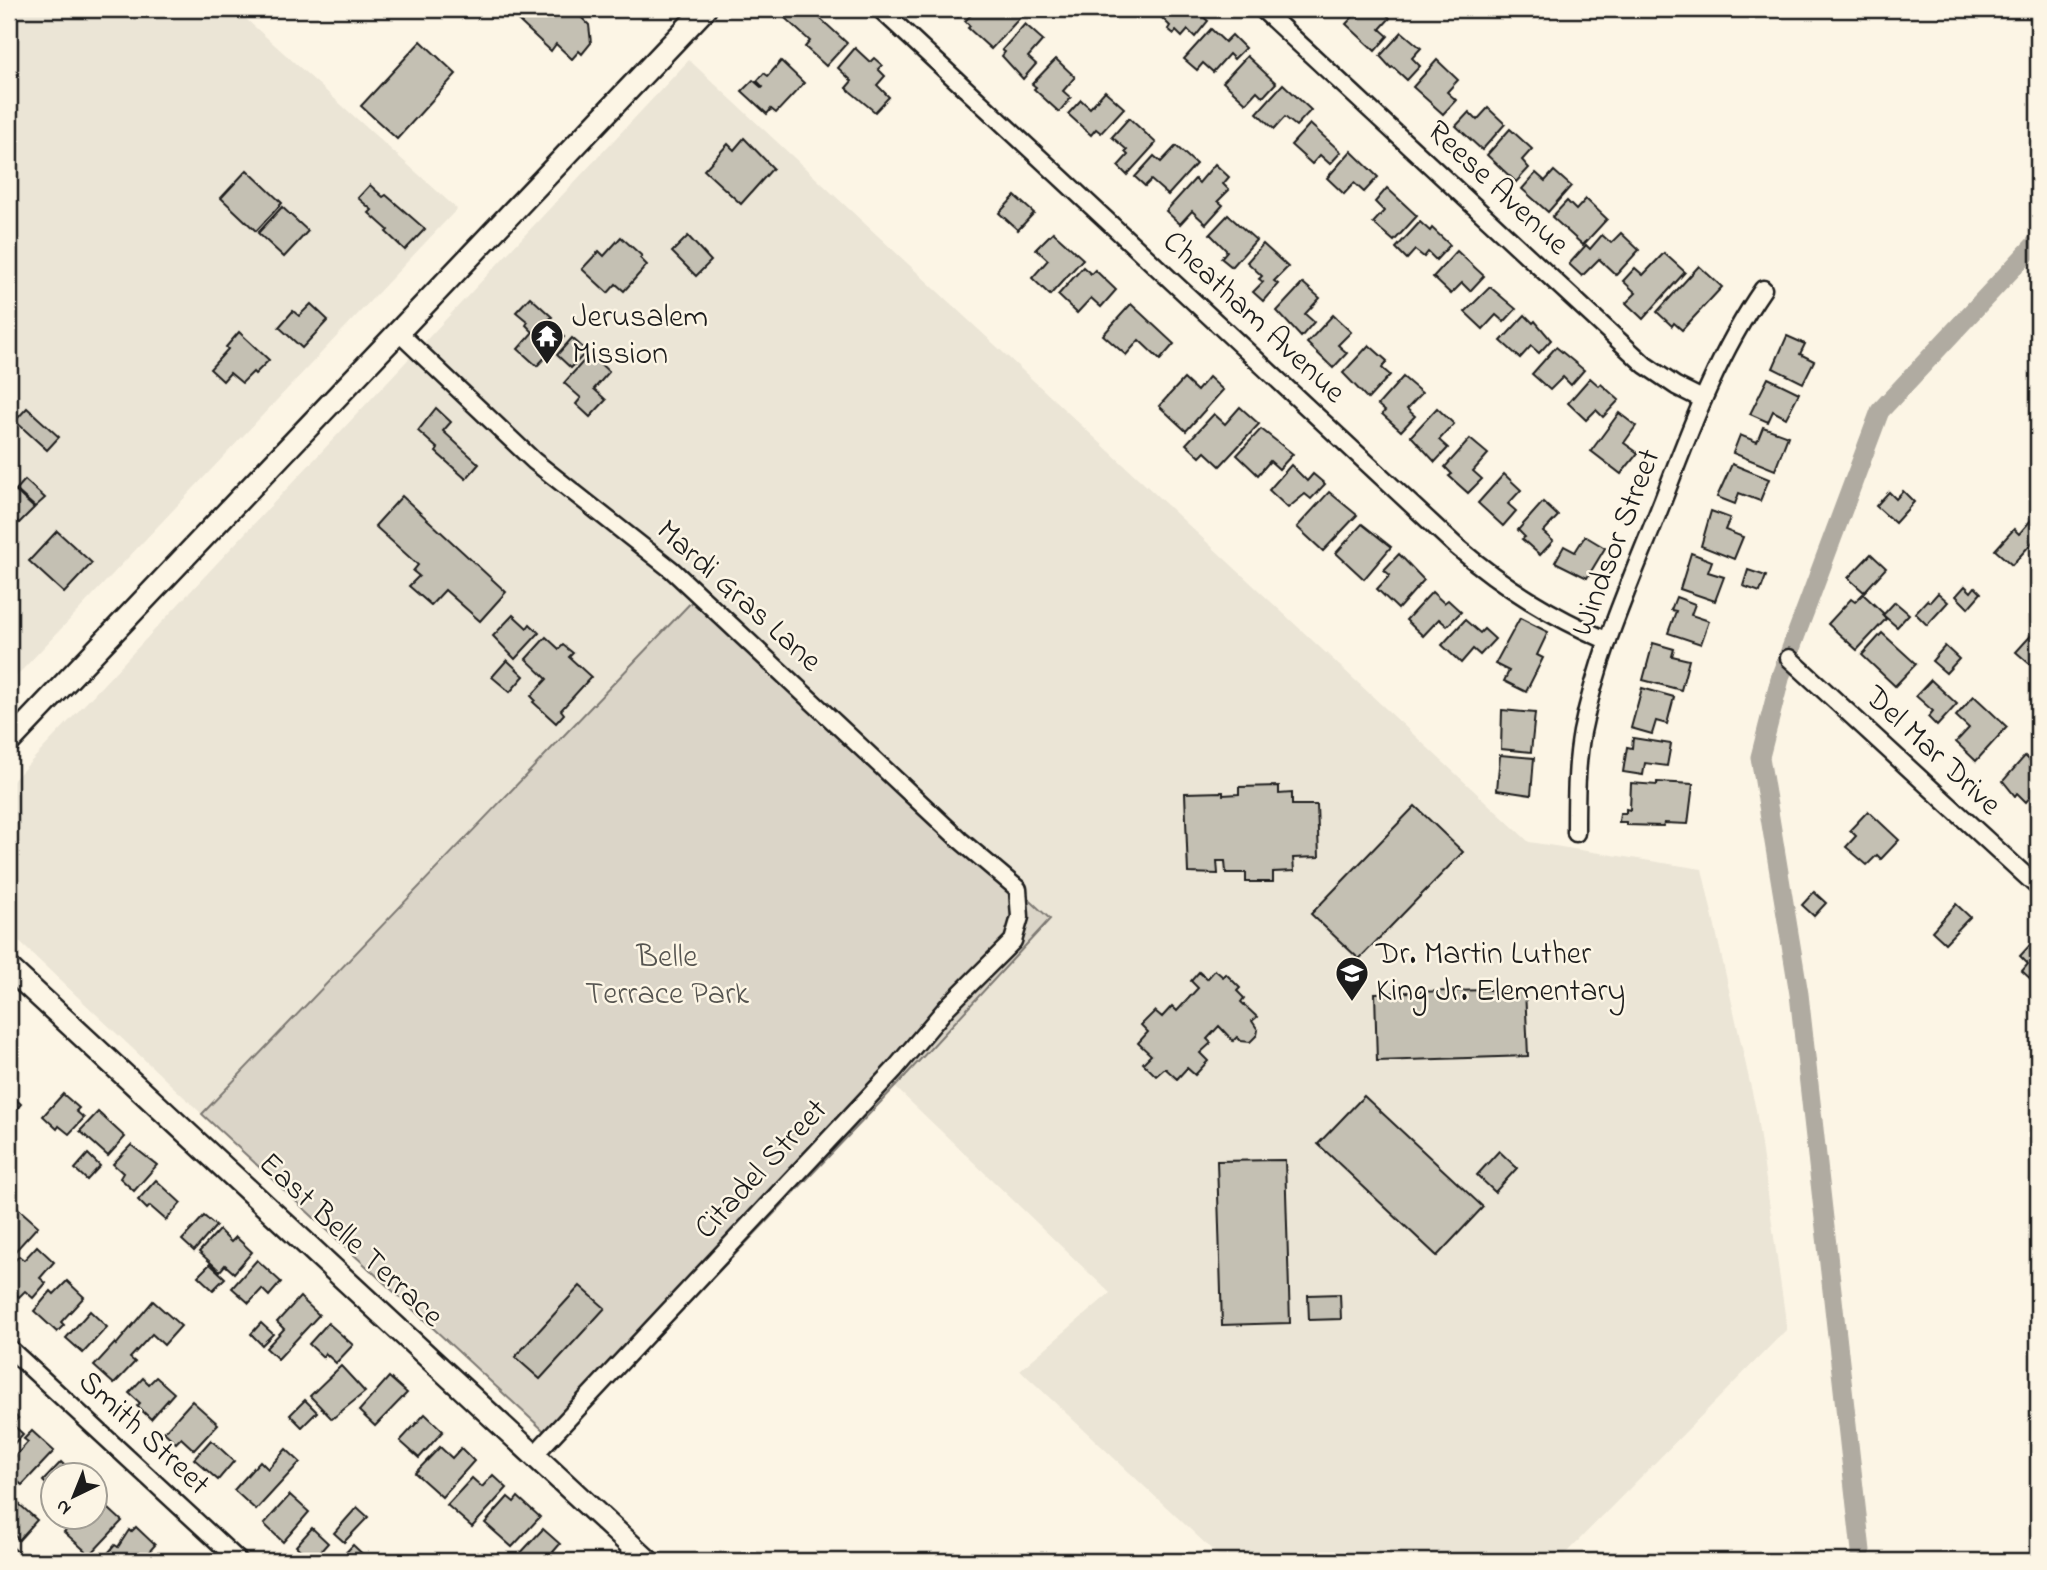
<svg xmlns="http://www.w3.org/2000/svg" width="2047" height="1570" font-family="'Indie Flower',sans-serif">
	<rect width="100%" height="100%" fill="#fcf5e5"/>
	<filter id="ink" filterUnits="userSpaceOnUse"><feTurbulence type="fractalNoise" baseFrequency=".0143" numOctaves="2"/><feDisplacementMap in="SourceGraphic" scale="14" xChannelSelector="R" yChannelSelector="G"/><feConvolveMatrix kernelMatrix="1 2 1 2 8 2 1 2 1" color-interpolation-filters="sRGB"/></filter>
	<g filter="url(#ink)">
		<g fill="#ebe5d6">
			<path d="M9,9H235L457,209L9,684Z"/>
			<path d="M689,60L1529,842L1702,869L1756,1110L1787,1329L1558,1561H1224L1020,1370L1110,1293L895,1087L1049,919L699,593L202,1114L9,932V785Z"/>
		</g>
		<path fill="#dbd5c8" stroke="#7c7872" stroke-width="2" d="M700,593L1050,919L895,1087L556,1442L202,1114Z"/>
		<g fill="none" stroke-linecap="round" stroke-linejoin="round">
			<path stroke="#b0aba1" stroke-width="19" d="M1860,1561L1861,1551L1799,994L1760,757L1781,675L1880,411L2038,241"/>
		</g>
		<g fill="#c4c0b3" stroke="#1c1c1c" stroke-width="2">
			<path d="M506,9H573L589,25L591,43L582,54L579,51L572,59L556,44L551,51Z"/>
			<path d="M594,9H625L618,16H602Z"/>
			<path d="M794,9H810L847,43L826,66L805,47L810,41L785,18Z"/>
			<path d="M949,9H966L958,17Z"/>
			<path d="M977,9H1005L1004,12L1007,9H1028L991,49L968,28L970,26L965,21Z"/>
			<path d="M1137,9H1155L1149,16Z"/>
			<path d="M1164,9H1194L1208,21L1195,37L1188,30L1182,37L1176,31L1174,34L1168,29L1170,26L1159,15Z"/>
			<path d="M1308,9H1324L1317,17Z"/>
			<path d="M1360,9H1381L1390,18L1380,29L1388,36L1375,51L1346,24Z"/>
			<path d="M2037,9L2038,10V25L2030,18Z"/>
			<path d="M1025,24L1043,40L1028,57L1036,64L1023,79L1002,56L1005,52L1002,50Z"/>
			<path d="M1211,29L1225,42L1232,35L1245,48L1234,59L1229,54L1213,72L1203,63L1197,70L1184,59Z"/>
			<path d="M1402,32L1421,48L1412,58L1420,66L1407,80L1393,67L1391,68L1380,56Z"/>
			<path d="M421,41L456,74L397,139L361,106Z"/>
			<path d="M855,48L870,62L874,58L882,65L878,69L885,76L877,85L889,97L875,112L846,88L852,81L838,68Z"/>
			<path d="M1247,56L1276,83L1263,97L1257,91L1246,103L1223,82Z"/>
			<path d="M1056,59L1075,77L1063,91L1071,98L1059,112L1034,89L1036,87L1032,84Z"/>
			<path d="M1437,60L1458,80L1447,92L1456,100L1443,114L1413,87Z"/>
			<path d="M781,61L804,83L776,113L771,109L767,114L742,91L753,80L762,88L763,87L757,81L764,73L768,76Z"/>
			<path d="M1283,84L1311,110L1296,126L1285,117L1274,129L1257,113Z"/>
			<path d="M1105,91L1124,108L1101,133L1096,129L1091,135L1068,114L1081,100L1090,108Z"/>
			<path d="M1488,108L1505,124L1482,150L1456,126L1469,112L1477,120Z"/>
			<path d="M1129,118L1156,143L1127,175L1118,166L1128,155L1125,152L1127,150L1112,137Z"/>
			<path d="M1310,124L1341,152L1330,164L1320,155L1312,164L1291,145Z"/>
			<path d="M1510,129L1532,149L1522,160L1529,168L1516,182L1487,155Z"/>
			<path d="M744,138L773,168L741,204L704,170L728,144L734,150Z"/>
			<path d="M1176,146L1196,164L1168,195L1151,180L1145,186L1135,177L1154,156L1161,162Z"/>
			<path d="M1351,151L1378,177L1364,192L1354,183L1344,194L1327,178Z"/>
			<path d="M1215,164L1229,177L1223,184L1229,190L1218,201L1223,205L1206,224L1192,211L1180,224L1166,211L1195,179L1199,183Z"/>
			<path d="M247,170L282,203L256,231L221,198Z"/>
			<path d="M1554,171L1571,186L1548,212L1522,189L1536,173L1545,181Z"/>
			<path d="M370,185L383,197L386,195L425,229L405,250L386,232L388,230L369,213L372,210L358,198Z"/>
			<path d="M1387,188L1417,216L1394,241L1373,223L1384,211L1375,202Z"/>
			<path d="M1015,196L1034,213L1018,230L999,213Z"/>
			<path d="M1586,199L1607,219L1583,245L1552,217L1567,201L1576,210Z"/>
			<path d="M282,207L308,231L284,257L258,233Z"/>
			<path d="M1228,215L1256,240L1232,267L1221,258L1227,251L1210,234Z"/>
			<path d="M1420,222L1430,231L1432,228L1450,245L1436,260L1428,252L1424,257L1415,250L1407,259L1396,248Z"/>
			<path d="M1053,232L1083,259L1050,295L1032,278L1048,260L1036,249Z"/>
			<path d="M1621,233L1639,250L1616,275L1599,259L1582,276L1569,264L1586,245L1590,249L1602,235L1611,243Z"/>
			<path d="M688,236L711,261L696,276L672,252Z"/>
			<path d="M621,237L642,256L640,258L647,265L624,291L616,284L608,293L582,269L599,251L604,256Z"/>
			<path d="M1263,244L1288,267L1274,281L1278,284L1263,301L1253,292L1263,282L1259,279L1262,276L1247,262Z"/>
			<path d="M1457,251L1484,276L1470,291L1462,283L1451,294L1433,277Z"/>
			<path d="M1664,253L1685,272L1643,319L1626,303L1636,293L1623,281L1635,268L1643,275Z"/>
			<path d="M1699,266L1722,287L1682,330L1674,323L1672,326L1657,312Z"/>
			<path d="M1083,267L1091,274L1095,270L1116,290L1101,307L1091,298L1077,313L1058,295Z"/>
			<path d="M1303,283L1320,298L1305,314L1314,322L1301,337L1277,311Z"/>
			<path d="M1490,287L1516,309L1504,322L1496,315L1483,329L1465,312Z"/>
			<path d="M530,297L552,317L547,321L564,337L537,366L518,349L533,332L526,325L528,322L516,312Z"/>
			<path d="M311,304L328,320L302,348L279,327L293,311L299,316Z"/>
			<path d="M1131,304L1174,344L1160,360L1139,340L1126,355L1103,335Z"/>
			<path d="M1333,315L1351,332L1338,345L1347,353L1333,368L1307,343Z"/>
			<path d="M1525,315L1533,323L1535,321L1551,340L1539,353L1531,346L1520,358L1501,341Z"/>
			<path d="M239,332L269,360L255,374L253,372L242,383L230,373L223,381L210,369L228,349L226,347Z"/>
			<path d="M1787,336L1805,344L1800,354L1814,361L1803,383L1773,368Z"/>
			<path d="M572,338L587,351L571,368L557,355Z"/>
			<path d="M1369,345L1387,361L1382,368L1390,375L1368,399L1343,373Z"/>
			<path d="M1556,347L1584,370L1571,385L1563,377L1550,390L1532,374Z"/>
			<path d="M590,354L609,372L594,389L606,400L590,417L576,404L581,398L564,383Z"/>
			<path d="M1209,377L1223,390L1186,431L1159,406L1184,379L1197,391Z"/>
			<path d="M1403,377L1422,393L1407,409L1415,416L1401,431L1382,414L1385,411L1378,405Z"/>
			<path d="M1590,378L1599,386L1601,384L1619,400L1603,417L1596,410L1586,420L1568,403Z"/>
			<path d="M1768,378L1799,393L1786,418L1773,411L1768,422L1750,414Z"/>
			<path d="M1240,407L1259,424L1220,466L1205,452L1200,457L1186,444L1214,414L1225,424Z"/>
			<path d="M27,408L59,437L47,450L15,421Z"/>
			<path d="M436,408L451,422L443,431L479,464L466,479L436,452L438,449L418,431Z"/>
			<path d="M1437,408L1454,424L1439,440L1448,448L1435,462L1411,436Z"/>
			<path d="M1619,413L1636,426L1624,443L1638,453L1621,474L1591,451Z"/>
			<path d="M1763,427L1788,436L1775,470L1733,453L1740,435L1757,442Z"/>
			<path d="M1261,429L1293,454L1279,469L1270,461L1258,475L1237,455Z"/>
			<path d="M1470,439L1488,454L1473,471L1482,479L1468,493L1449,476L1452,474L1445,467Z"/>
			<path d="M1732,464L1769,479L1760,501L1739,493L1735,504L1717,497Z"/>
			<path d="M1291,465L1307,481L1313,474L1325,484L1311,499L1305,494L1288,508L1269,490Z"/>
			<path d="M1504,474L1521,490L1508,504L1516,511L1503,526L1478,503Z"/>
			<path d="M25,480L45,498L35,507L16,490Z"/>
			<path d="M10,486L34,508L19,523L9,514Z"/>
			<path d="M1903,491L1914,502L1895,523L1876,506L1889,492L1896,499Z"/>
			<path d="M1329,492L1357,515L1323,551L1297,527Z"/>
			<path d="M402,496L506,592L480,621L445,590L431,605L409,586L419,576L413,571L418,565L375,526Z"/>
			<path d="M1543,502L1558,516L1543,532L1553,541L1540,555L1522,539L1525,537L1518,530Z"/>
			<path d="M1711,511L1730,518L1725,530L1743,537L1734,559L1701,546Z"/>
			<path d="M2038,512V536L2012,565L1995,550L2014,529L2019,534Z"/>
			<path d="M1362,524L1391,547L1364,579L1336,553Z"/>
			<path d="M57,531L92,563L64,593L29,561Z"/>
			<path d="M1585,536L1605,548L1587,578L1555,562L1564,546L1575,552Z"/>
			<path d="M1691,553L1712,561L1708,572L1724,577L1715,601L1680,589Z"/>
			<path d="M1399,554L1424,580L1398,609L1377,589L1390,575L1384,570Z"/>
			<path d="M1871,554L1886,568L1864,592L1848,578Z"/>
			<path d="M1748,570L1766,576L1760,592L1743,586Z"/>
			<path d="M1965,586L1971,592L1975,587L1981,593L1968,608L1956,596Z"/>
			<path d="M1432,592L1444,603L1448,600L1461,612L1447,626L1439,619L1423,636L1406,620Z"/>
			<path d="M1938,593L1948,602L1927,625L1915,613L1927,600L1930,602Z"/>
			<path d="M1863,594L1883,613L1882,615L1886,619L1857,650L1828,624L1851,599L1855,602Z"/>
			<path d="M1676,597L1695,604L1691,615L1709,621L1701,644L1668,633L1676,611L1671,610Z"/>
			<path d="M1895,602L1909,614L1897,627L1883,615Z"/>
			<path d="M513,615L527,628L530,624L539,633L515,659L493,636Z"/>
			<path d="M1520,618L1548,632L1537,655L1543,658L1526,692L1504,681L1509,671L1495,664Z"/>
			<path d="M1465,620L1480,633L1484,629L1495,639L1480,655L1473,649L1461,663L1442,645Z"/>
			<path d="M2035,631L2038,635V659L2032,666L2016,652Z"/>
			<path d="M1882,633L1916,664L1895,686L1862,655Z"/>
			<path d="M546,637L559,649L563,645L573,653L569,657L591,677L561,710L564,714L556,723L533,702L535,700L531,696L547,679L526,659Z"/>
			<path d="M1653,643L1674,649L1672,656L1689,660L1681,690L1643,680Z"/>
			<path d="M1945,646L1959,659L1946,673L1932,661Z"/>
			<path d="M507,660L524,676L510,692L492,677Z"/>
			<path d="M1931,680L1957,704L1937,726L1928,717L1933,711L1916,696Z"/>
			<path d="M1642,688L1674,697L1667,724L1656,721L1652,734L1631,728Z"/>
			<path d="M1974,696L2007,727L1976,761L1956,742L1969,728L1956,716Z"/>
			<path d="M1502,710L1535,713L1531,752L1501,749Z"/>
			<path d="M1633,738L1671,744L1667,766L1645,763L1643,775L1623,772L1627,747L1632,748Z"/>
			<path d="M1500,755L1534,758L1531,795L1497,790Z"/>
			<path d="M2025,756L2038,768V788L2026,802L2017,793L2015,796L2003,781Z"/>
			<path d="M1657,782L1693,784L1688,824L1664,823L1663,826L1626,825V822H1619L1620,813H1626V809L1630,810L1631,783L1657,785Z"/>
			<path d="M1279,786V794L1292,793V805H1317L1319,857L1293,858L1294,871L1273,872V882H1246V873H1226L1225,861H1217L1218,874L1188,873L1185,793L1223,792V795L1239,794V787Z"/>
			<path d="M1415,806L1463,852L1359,959L1311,914Z"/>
			<path d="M1868,811L1899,840L1881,859L1877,855L1867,865L1846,847L1856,836L1850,830Z"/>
			<path d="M1814,892L1826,903L1814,916L1802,905Z"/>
			<path d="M1956,904L1970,917L1945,943L1932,931Z"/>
			<path d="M2038,936V986L2022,971L2028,964L2020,956Z"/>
			<path d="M1215,970L1223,977L1226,974L1240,988L1237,991L1244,998L1241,1002L1257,1017L1252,1021L1258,1030L1257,1035L1250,1042L1241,1041L1237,1037L1233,1041L1219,1026L1207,1039L1211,1043L1200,1053L1208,1061L1195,1075L1187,1068L1177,1079L1165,1068L1156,1076L1143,1063L1151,1055L1138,1043L1148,1032L1141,1025L1155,1011L1162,1017L1172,1006L1177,1011L1198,988L1191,981L1199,972L1207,979Z"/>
			<path d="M1525,989L1528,1056L1377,1061L1375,993Z"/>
			<path d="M9,1093L21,1104L9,1118Z"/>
			<path d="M63,1094L79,1108L76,1111L84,1118L69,1134L59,1126L57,1129L43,1116Z"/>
			<path d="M1364,1096L1483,1207L1437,1256L1318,1144Z"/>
			<path d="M98,1112L125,1137L108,1156L80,1131Z"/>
			<path d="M131,1145L157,1165L134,1191L120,1178L123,1173L113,1164Z"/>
			<path d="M1499,1151L1517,1168L1495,1192L1477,1175Z"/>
			<path d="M88,1154L100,1166L87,1180L75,1169Z"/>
			<path d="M1285,1160L1290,1323L1222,1325L1217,1161Z"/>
			<path d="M156,1180L181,1203L166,1220L150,1206L147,1209L138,1200Z"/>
			<path d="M13,1204L38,1226L9,1258V1209Z"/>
			<path d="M204,1216L216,1226L194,1251L182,1240Z"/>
			<path d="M219,1230L231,1242L236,1237L252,1252L234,1273L225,1265L220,1271L199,1252Z"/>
			<path d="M37,1246L54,1262L40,1278L46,1283L33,1298L25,1291L19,1297L9,1287V1267L19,1256L24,1260Z"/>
			<path d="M257,1260L281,1282L269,1296L262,1289L249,1303L232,1288Z"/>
			<path d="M210,1264L225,1278L213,1290L198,1276Z"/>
			<path d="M67,1281L84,1297L61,1322L64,1325L57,1332L34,1311L51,1291L54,1294Z"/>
			<path d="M580,1286L605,1308L540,1379L515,1357Z"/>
			<path d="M1340,1294L1341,1319L1309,1320L1308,1295Z"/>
			<path d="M300,1297L319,1315L278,1359L266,1348L284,1329L277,1322Z"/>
			<path d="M153,1301L181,1326L164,1345L152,1334L130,1358L135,1362L114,1384L94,1366L115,1343L116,1345Z"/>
			<path d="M90,1311L107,1327L83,1353L66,1338Z"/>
			<path d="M261,1323L273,1334L262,1345L251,1334Z"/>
			<path d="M328,1323L353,1345L336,1363L325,1353L323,1357L309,1344Z"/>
			<path d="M341,1366L365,1392L332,1419L310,1396Z"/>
			<path d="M156,1377L174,1393L151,1419L137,1406L140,1403L129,1393L143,1378L149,1384Z"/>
			<path d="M389,1377L407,1393L375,1426L359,1411Z"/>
			<path d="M305,1400L317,1412L302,1427L290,1415Z"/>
			<path d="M192,1401L218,1424L194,1450L181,1438L176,1443L164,1432Z"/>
			<path d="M9,1410L18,1418L12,1424L23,1434L9,1449Z"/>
			<path d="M425,1414L443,1431L419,1458L400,1441Z"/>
			<path d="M32,1431L54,1451L22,1485L9,1474V1463L28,1442L24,1439Z"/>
			<path d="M211,1440L234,1461L218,1480L194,1459Z"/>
			<path d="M440,1447L452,1458L461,1448L474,1461L442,1497L415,1473Z"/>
			<path d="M286,1449L300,1462L256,1510L234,1490L260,1461L268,1469Z"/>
			<path d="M61,1462L75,1476H52V1490L43,1481Z"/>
			<path d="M493,1475L507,1488L472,1527L447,1505L472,1478L482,1487Z"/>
			<path d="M290,1495L309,1512L283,1542L264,1524Z"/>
			<path d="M96,1497L122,1521L90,1555L64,1532L77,1518H94Z"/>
			<path d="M508,1497L514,1502L518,1497L540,1517L512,1547L485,1523Z"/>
			<path d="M19,1504L37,1520L19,1540L9,1530V1515Z"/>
			<path d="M357,1507L368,1517L344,1542L334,1533Z"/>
			<path d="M136,1527L155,1545L141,1561H106L110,1555L108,1553L115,1545L118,1547L129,1530L131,1532Z"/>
			<path d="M312,1528L328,1543L312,1561L296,1546Z"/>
			<path d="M543,1529L560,1544L553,1552L563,1561H522L517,1557Z"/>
			<path d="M9,1544L20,1554L13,1561H9Z"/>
			<path d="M353,1545L370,1561H338Z"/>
		</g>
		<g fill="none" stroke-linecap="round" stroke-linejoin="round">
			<defs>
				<g id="minor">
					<path d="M880,9L1457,547C1505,588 1551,616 1608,641"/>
					<path d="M1262,9L1645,365L1676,386L1702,399"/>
					<path d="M397,331L534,461L672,570L960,840L1018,889L1020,917L1013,941L948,1006L894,1070L534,1455"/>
					<path d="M1789,658L2038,887"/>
					<path d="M1576,833C1576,799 1576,765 1582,732C1598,652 1633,576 1663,500C1691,427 1718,354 1763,289"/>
					<path d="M9,1348L239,1561"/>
				</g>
				<g id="tertiary">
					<path d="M9,742L705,9"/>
					<path d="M9,968L648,1561"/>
				</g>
			</defs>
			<use href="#minor" stroke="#1c1c1c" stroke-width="21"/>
			<use href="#tertiary" stroke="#1c1c1c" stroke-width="26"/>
			<use href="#minor" stroke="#fcf5e5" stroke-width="16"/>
			<use href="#tertiary" stroke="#fcf5e5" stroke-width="21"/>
		</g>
	</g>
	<defs>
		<symbol id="temple-pin" viewBox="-11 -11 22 30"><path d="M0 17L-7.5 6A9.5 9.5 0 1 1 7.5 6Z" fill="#1c1c1c" stroke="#fcf5e5"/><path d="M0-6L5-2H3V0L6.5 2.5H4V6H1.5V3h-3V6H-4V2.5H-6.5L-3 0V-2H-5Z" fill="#fff"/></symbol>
		<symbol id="school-pin" viewBox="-11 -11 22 30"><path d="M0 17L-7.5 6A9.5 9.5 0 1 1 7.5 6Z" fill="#1c1c1c" stroke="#fcf5e5"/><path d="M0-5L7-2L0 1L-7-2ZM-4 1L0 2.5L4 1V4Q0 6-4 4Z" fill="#fff"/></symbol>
	</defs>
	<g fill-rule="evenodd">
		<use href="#temple-pin" x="528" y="317" width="38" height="52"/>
		<use href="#school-pin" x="1333" y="954" width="38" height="52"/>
	</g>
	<g text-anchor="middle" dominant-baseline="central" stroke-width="5" stroke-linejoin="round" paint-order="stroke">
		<g font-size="32" fill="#1c1c1c" stroke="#fcf5e5">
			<text transform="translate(1497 189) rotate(43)">Reese Avenue</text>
			<text transform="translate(1253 318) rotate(43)">Cheatham Avenue</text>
			<text transform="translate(1617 543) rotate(-69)">Windsor Street</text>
			<text transform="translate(738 597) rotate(42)">Mardi Gras Lane</text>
			<text transform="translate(1932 752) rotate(43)">Del Mar Drive</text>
			<text transform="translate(762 1170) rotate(-47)">Citadel Street</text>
			<text transform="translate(350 1241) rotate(43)">East Belle Terrace</text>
			<text transform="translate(143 1434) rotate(43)">Smith Street</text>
		</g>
		<g font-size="32" fill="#1c1c1c" stroke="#fcf5e5" text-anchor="start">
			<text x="572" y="318">Jerusalem<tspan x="572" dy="37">Mission</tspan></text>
			<text x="1376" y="955">Dr. Martin Luther<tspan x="1376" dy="37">King Jr. Elementary</tspan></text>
		</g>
		<g font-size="32" fill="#555450" stroke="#fcf5e5">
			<text x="667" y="958">Belle<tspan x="667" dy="37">Terrace Park</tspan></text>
		</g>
	</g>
	<rect width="2047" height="1570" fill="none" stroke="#fcf5e5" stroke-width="35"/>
	<rect x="18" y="18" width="2012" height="1535" fill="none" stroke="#1c1c1c" stroke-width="2.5" filter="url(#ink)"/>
	<g transform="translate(74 1496) rotate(223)"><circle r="33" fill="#fcf5e5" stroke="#a29e95" stroke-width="2"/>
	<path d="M0-5L12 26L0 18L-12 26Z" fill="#1c1c1c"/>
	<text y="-10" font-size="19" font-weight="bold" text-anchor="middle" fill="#1c1c1c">N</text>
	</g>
</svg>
